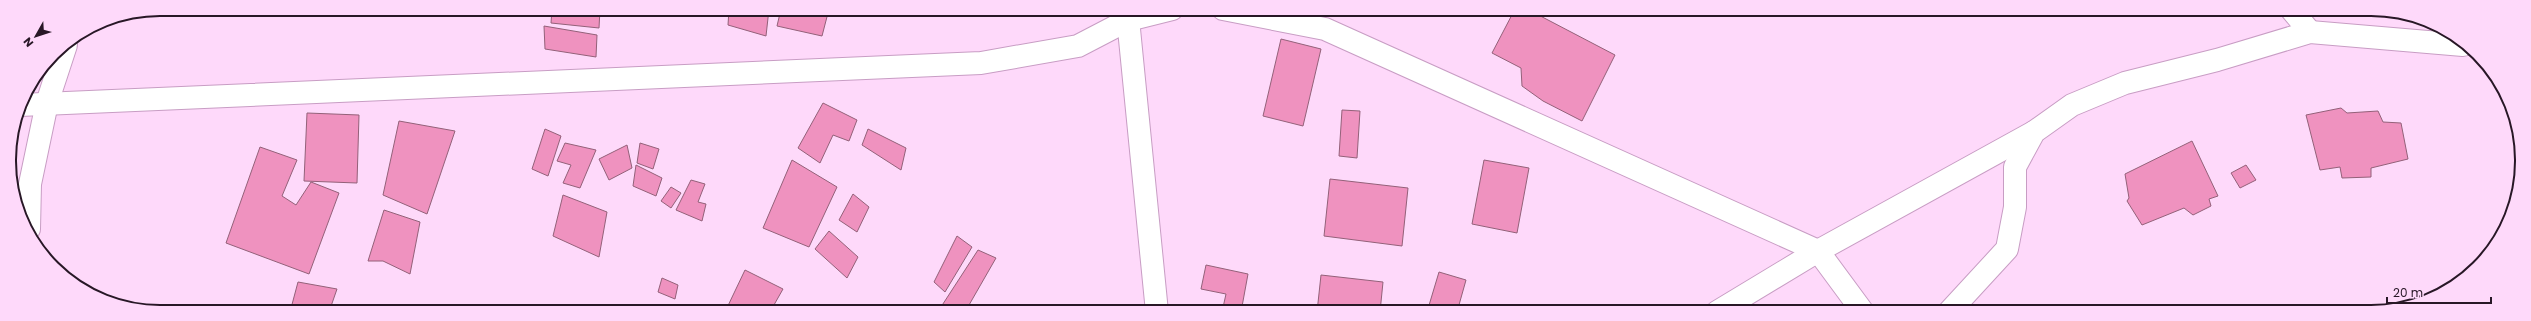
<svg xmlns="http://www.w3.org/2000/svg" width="2531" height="321" font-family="Poppins,sans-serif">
	<rect width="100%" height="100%" fill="#fed9fa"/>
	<g fill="#ef92bf" stroke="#936179">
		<path d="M284,9H334L333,12Z"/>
		<path d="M552,9H600L599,28L551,23Z"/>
		<path d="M729,9H769L766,36L728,25Z"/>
		<path d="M781,9H829L822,36L777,26Z"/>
		<path d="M1515,9H1527L1615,55L1582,121L1543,101L1522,86L1521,68L1492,53Z"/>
		<path d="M544,26L597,35L596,57L545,49Z"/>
		<path d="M1281,39L1321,49L1303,126L1263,116Z"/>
		<path d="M823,103L857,120L849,141L833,135L820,163L798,148Z"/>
		<path d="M2341,108L2347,113L2378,111L2383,122L2401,123L2408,159L2371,168V177L2342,178L2340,167L2320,170L2306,115Z"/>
		<path d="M1342,110L1360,111L1357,158L1339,156Z"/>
		<path d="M307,113L359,115L357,183L304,181Z"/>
		<path d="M399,121L455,131L427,214L383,195Z"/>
		<path d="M545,129L561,136L548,176L532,169Z"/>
		<path d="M868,129L906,148L901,170L862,145Z"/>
		<path d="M2192,141L2218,196L2209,199L2211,206L2193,215L2184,208L2142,225L2127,201L2129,198L2125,174Z"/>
		<path d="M565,143L596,150L580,188L563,183L571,165L557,161Z"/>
		<path d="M640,143L659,149L653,169L637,163Z"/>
		<path d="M627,145L632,168L609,180L599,159Z"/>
		<path d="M260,147L297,160L282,196L296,205L311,182L339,193L309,274L226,243Z"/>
		<path d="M792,160L837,187L809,247L763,228Z"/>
		<path d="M1484,160L1529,168L1517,233L1472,224Z"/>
		<path d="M636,165L662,178L656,196L633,186Z"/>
		<path d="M2246,165L2256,180L2240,188L2231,173Z"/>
		<path d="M1330,179L1408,188L1402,246L1324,236Z"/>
		<path d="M691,180L705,184L698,202L706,204L702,221L676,210Z"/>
		<path d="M671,187L681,193L671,208L661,201Z"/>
		<path d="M853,194L869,207L857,232L839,220Z"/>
		<path d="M563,195L607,212L599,257L553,236Z"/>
		<path d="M384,210L420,222L410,274L383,261H368Z"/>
		<path d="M829,231L858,257L847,278L815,249Z"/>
		<path d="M957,236L972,247L945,292L934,282Z"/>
		<path d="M978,250L996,258L965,312H941L939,310Z"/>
		<path d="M1206,265L1248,274L1241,312H1222L1226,294L1201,289Z"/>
		<path d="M745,270L783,289L770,312H725Z"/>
		<path d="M1439,272L1466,280L1457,312H1427Z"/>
		<path d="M1321,275L1383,282L1380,312H1317Z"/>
		<path d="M662,278L678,285L675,299L658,292Z"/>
		<path d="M298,282L337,289L329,312H290Z"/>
	</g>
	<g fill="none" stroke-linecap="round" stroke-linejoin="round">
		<defs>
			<g id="minor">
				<path d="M1127,9L1157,312"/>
				<path d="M1223,9L1325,29L1818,251L1863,312"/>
				<path d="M2291,9L2310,32"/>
				<path d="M20,105L981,63L1078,46L1128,20L1172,9"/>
				<path d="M29,229L30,184L47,103L66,45"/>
				<path d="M1717,312L1818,251L2034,132"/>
				<path d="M1949,312L2007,249L2015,207V167L2034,132L2072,105L2125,83L2217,60L2310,32L2463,45"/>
			</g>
		</defs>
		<use href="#minor" stroke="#c89dc4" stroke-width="24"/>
		<use href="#minor" stroke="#fff" stroke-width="22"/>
	</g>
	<path d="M0 0H2531V321H0ZM160 16H2371A144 144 0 0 1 2515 160V161A144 144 0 0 1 2371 305H160A144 144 0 0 1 16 161V160A144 144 0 0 1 160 16Z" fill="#fed9fa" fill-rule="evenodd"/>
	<path fill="none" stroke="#281726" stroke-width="2" d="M160 16H2371A144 144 0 0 1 2515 160V161A144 144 0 0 1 2371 305H160A144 144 0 0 1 16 161V160A144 144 0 0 1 160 16Z"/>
	<g transform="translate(36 36) rotate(231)" stroke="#fed9fa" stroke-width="3" paint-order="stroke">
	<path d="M0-3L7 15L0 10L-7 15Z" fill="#281726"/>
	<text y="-6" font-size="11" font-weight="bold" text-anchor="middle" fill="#281726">N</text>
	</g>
	<path d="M2387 297v6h104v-6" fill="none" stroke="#281726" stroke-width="2"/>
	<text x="2393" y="297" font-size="12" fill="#281726" stroke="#fed9fa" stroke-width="3" paint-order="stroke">20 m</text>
</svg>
